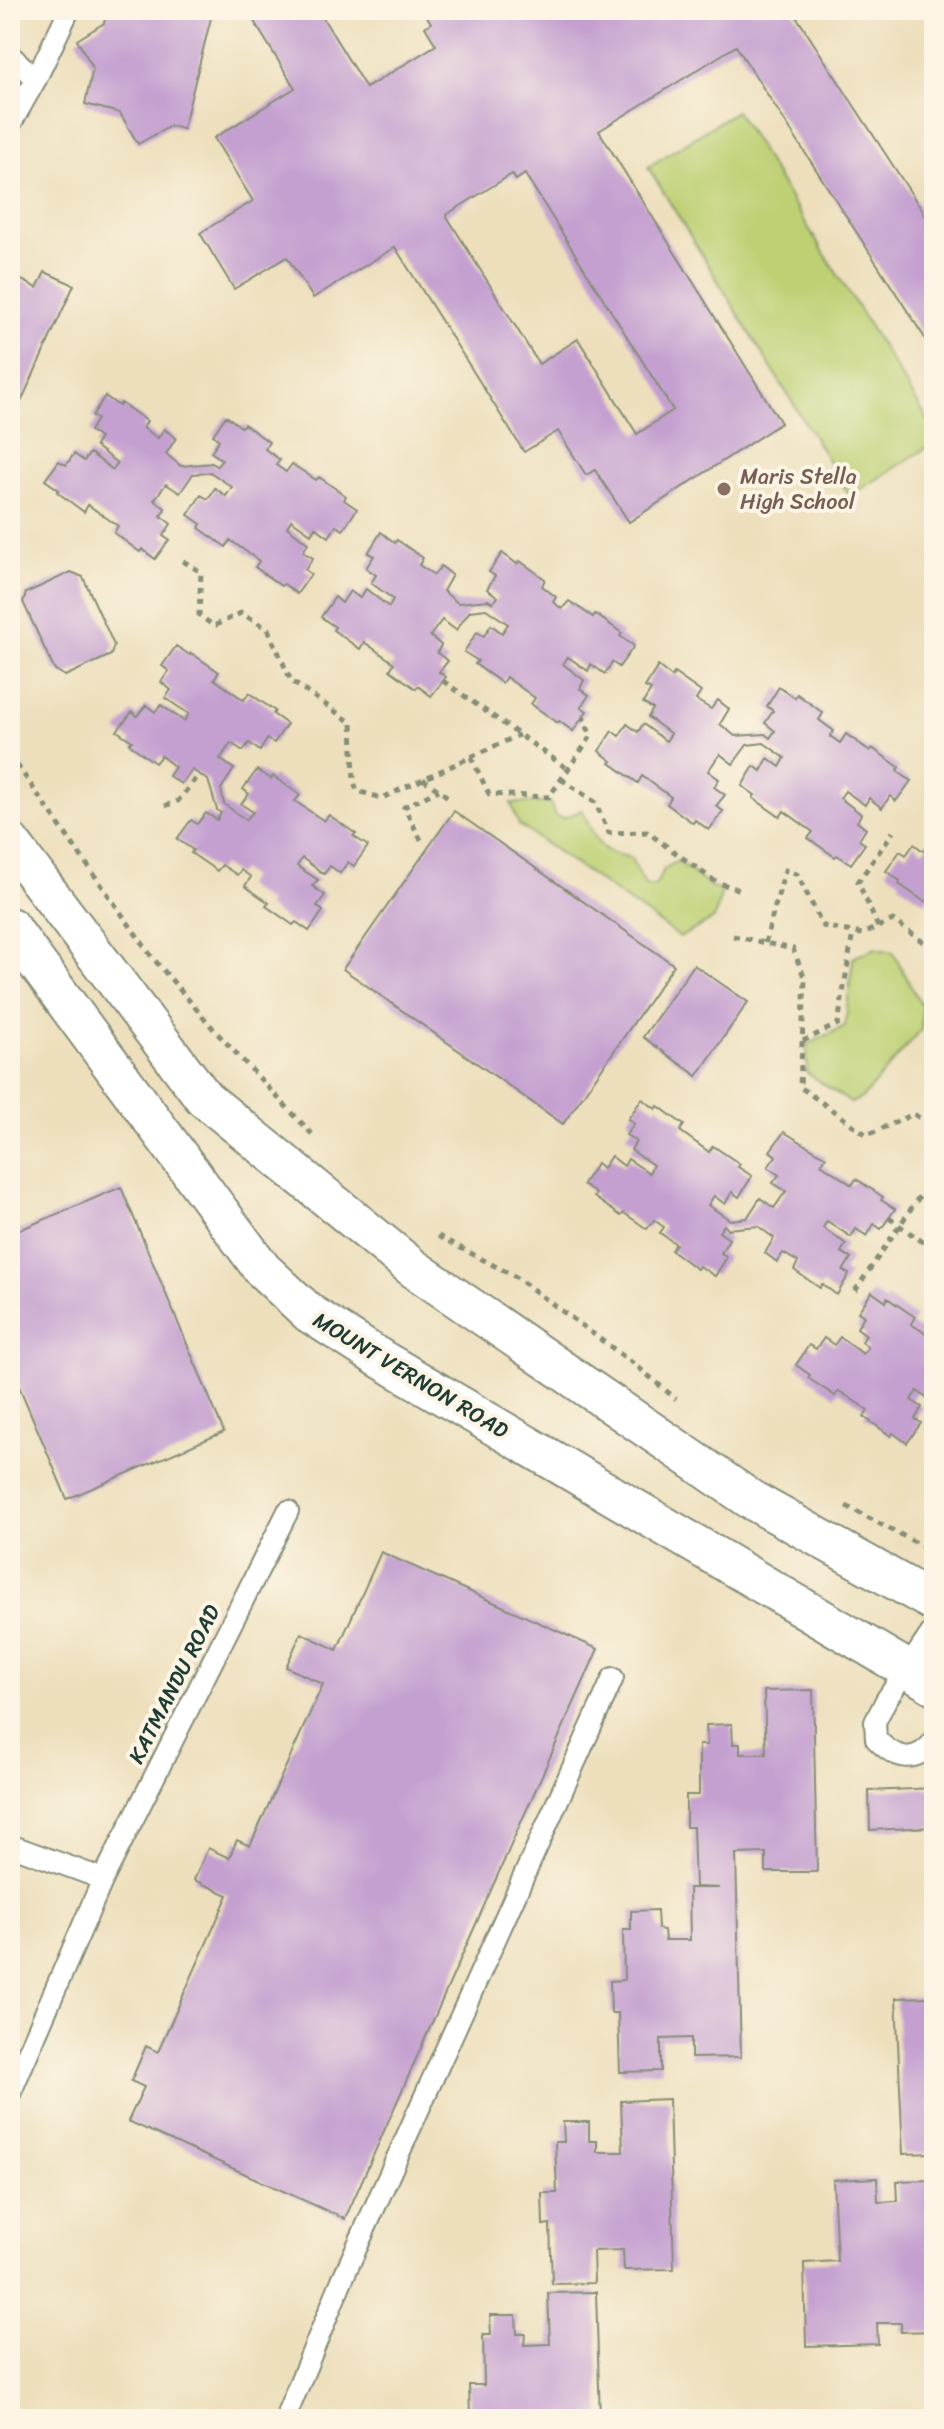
<svg xmlns="http://www.w3.org/2000/svg" width="944" height="2429" font-family="Sriracha,sans-serif">
	<rect width="100%" height="100%" fill="#fcf5e5"/>
	<filter id="ink" filterUnits="userSpaceOnUse"><feTurbulence type="fractalNoise" baseFrequency=".0125" numOctaves="2"/><feDisplacementMap in="SourceGraphic" scale="16" xChannelSelector="R" yChannelSelector="G"/><feConvolveMatrix kernelMatrix="1 2 1 2 8 2 1 2 1" color-interpolation-filters="sRGB"/></filter>
	<filter id="wash" filterUnits="userSpaceOnUse"><feTurbulence type="fractalNoise" baseFrequency=".006" numOctaves="4" result="noise"/><feDisplacementMap in="SourceGraphic" scale="32" xChannelSelector="R" yChannelSelector="G"/><feGaussianBlur stdDeviation="1.8" result="paint"/><feColorMatrix in="noise" values="0 0 0 0 0 0 0 0 0 0 0 0 0 0 0 0 0 1.4 0 .05"/><feComposite in="paint" operator="in"/></filter>
	<g filter="url(#wash)">
		<rect width="100%" height="100%" fill="#eddfbc"/>
		<g fill="#bdd073" stroke="#6e8654" stroke-width="2">
			<path d="M736,111L934,430V443L850,496L648,167Z"/>
			<path d="M511,803H550L555,816L564,818L582,810C596,838 596,854 630,857L646,886H655L664,869L678,861L712,888L722,891L714,919L680,937L519,825Z"/>
			<path d="M874,948L893,952L922,1007L921,1030L863,1097L851,1103L807,1073V1045L845,1026L853,958Z"/>
		</g>
		<g id="blocks">
			<g fill="#c4a0d0" fill-rule="evenodd">
				<path d="M108,10H213L183,129L170,126L138,144L120,113L85,104L93,68L77,40L104,23Z"/>
				<path d="M247,10H318L366,88L436,45L425,27L431,23L423,10H792L929,221L934,218V352L736,46L599,131L781,423L629,522L595,470L586,475L558,431L524,452L395,247L313,298L287,257L234,289L200,233L253,201L214,138L295,88ZM512,174L516,180L525,174L673,410L637,434L578,339L539,364L446,215Z"/>
				<path d="M45,272L74,285L10,426V274L37,288Z"/>
				<path d="M105,396L119,406L121,403L147,421L143,428L158,438L164,429L176,438L166,454L181,466L212,463L217,466L222,460L211,452L219,440L213,435L226,416L241,427L244,424L269,442L265,449L280,460L276,465L286,472L292,464L316,480L319,477L346,496L344,500L357,509L343,530L336,526L329,537L315,527L311,534L291,520L287,527L308,543L303,552L313,558L305,570L311,574L297,594L284,584L281,586L255,567L259,561L230,540L226,547L199,528L201,524L188,515L201,495L208,499L215,488L226,496L232,487L210,472L193,474L180,493L166,484L154,500L165,508L161,516L171,524L163,536L169,540L155,559L142,549L140,552L114,533L118,526L88,505L84,512L57,492L59,490L45,480L59,461L66,465L74,454L84,461L90,453L113,470L117,463L95,446L100,438L90,431L97,419L92,416Z"/>
				<path d="M381,532L395,543L397,540L423,558L419,565L434,575L441,566L452,575L443,591L458,603L488,600L493,603L498,597L487,589L495,576L489,572L502,553L517,564L520,561L545,579L542,586L556,597L553,602L562,609L569,601L593,617L595,614L622,633L620,636L634,646L619,667L612,662L605,674L591,664L588,671L568,657L563,664L584,680L580,689L589,695L581,707L587,711L573,731L559,721L558,723L531,704L535,698L506,677L502,683L475,664L478,661L464,652L477,632L484,636L491,625L502,633L508,624L486,609L470,611L456,630L442,620L430,636L441,645L437,653L448,661L439,672L446,677L431,696L418,686L416,689L390,670L394,663L364,642L360,649L333,630L335,627L321,617L335,597L342,603L350,591L360,598L366,589L389,607L393,599L371,583L376,575L366,568L374,556L368,553Z"/>
				<path d="M71,572L83,577L114,645L111,655L65,676L54,669L23,602L26,593Z"/>
				<path d="M176,646L190,655L191,653L219,672L214,679L244,700L249,693L275,711L273,714L287,724L274,743L267,739L260,751L249,743L243,751L231,743L220,759L234,769L221,789L224,804L246,820L253,812L241,804L249,794L243,789L257,770L271,779L273,776L300,795L295,801L324,821L329,815L356,834L353,836L368,846L354,866L348,862L340,873L330,866L324,874L302,858L297,866L318,880L312,886L325,895L317,906L323,911L309,931L296,922L293,925L266,906L269,903L245,886L251,877L241,870L237,875L222,865L217,871L191,853L193,850L177,839L191,820L197,824L206,813L217,820L221,813L217,810L208,780L192,770L181,784L169,776L175,767L161,756L155,763L129,744L132,741L117,731L132,712L137,716L146,705L155,712L161,705L184,721L189,714L165,698L171,690L161,682L169,671L162,666Z"/>
				<path d="M658,666L672,677L674,673L701,692L696,700L711,709L718,700L729,709L720,724L735,736L765,734L770,738L775,731L765,723L773,711L767,706L779,687L795,698L797,694L823,713L819,720L834,731L830,736L840,743L846,734L870,751L872,748L899,767L897,771L911,781L896,801L890,796L882,808L869,798L865,805L845,791L840,798L861,814L857,822L866,829L859,840L865,844L851,864L837,855L835,857L808,838L813,832L784,811L780,817L753,798L755,795L742,786L754,766L761,771L768,758L780,767L785,758L764,743L747,745L733,764L720,754L708,771L719,779L714,787L725,795L716,806L723,811L709,830L695,820L693,823L667,804L671,797L642,776L638,783L610,763L612,761L599,751L612,731L619,736L627,724L638,732L643,724L666,741L671,734L648,717L653,709L643,703L651,690L645,687Z"/>
				<path d="M454,811L674,965L563,1124L343,969Z"/>
				<path d="M914,844L923,851L930,844L934,846V899L930,896L925,902L899,884L900,881L886,871L900,851L906,855Z"/>
				<path d="M694,965L748,1002L697,1076L643,1037Z"/>
				<path d="M642,1099L656,1109L658,1106L684,1125L680,1131L709,1152L713,1146L740,1164L738,1167L752,1176L739,1197L732,1192L725,1204L714,1196L708,1205L730,1220L747,1218L760,1198L774,1208L786,1191L773,1183L779,1175L768,1167L776,1156L770,1151L784,1132L826,1157L821,1164L852,1185L856,1179L883,1197L881,1200L895,1209L881,1229L874,1224L867,1236L856,1229L851,1237L827,1221L823,1228L846,1244L841,1252L851,1258L843,1271L849,1274L837,1295L822,1284L820,1288L794,1270L798,1262L783,1253L777,1262L765,1253L774,1238L758,1226L728,1229L724,1225L719,1232L729,1239L721,1253L727,1257L715,1276L699,1266L697,1269L671,1250L676,1244L660,1233L664,1227L654,1220L647,1229L624,1213L621,1216L594,1197L596,1194L583,1184L597,1163L603,1168L611,1156L624,1166L628,1159L649,1173L653,1165L631,1150L636,1141L626,1135L634,1124L628,1119Z"/>
				<path d="M121,1187L224,1432L67,1499L10,1365V1234Z"/>
				<path d="M872,1292L886,1302L887,1298L915,1317L911,1324L925,1333L931,1324L934,1326V1403L917,1391L911,1400L922,1407L915,1419L921,1423L907,1443L893,1433L891,1436L864,1417L868,1410L839,1391L835,1396L808,1378L810,1375L796,1365L809,1345L816,1349L824,1338L834,1345L840,1337L863,1354L868,1347L862,1342L866,1335L857,1328L864,1316L858,1312Z"/>
				<path d="M381,1552L598,1649L345,2219L128,2121L144,2087L131,2081L146,2046L158,2052L228,1895L194,1880L208,1848L229,1858L237,1840L250,1846L323,1684L286,1667L301,1633L337,1650Z"/>
				<path d="M813,1690L817,1872H766V1853L736,1854L741,2057L691,2058V2038L661,2039V2071L620,2072L618,2013H611L610,1981L624,1980L623,1930H631V1911L657,1910L658,1929L664,1930L665,1940H690L689,1888H719L695,1887L693,1827H686V1795H699V1745H707L706,1725L732,1724L733,1744H740V1754H766L764,1691Z"/>
				<path d="M934,1788V1827L870,1830L869,1791Z"/>
				<path d="M934,1997V2153L903,2154L896,1998Z"/>
				<path d="M669,2099L674,2269L624,2270L623,2250L593,2251L594,2283L552,2284L550,2224L543,2225L542,2193H557L555,2142H564L563,2122H589V2141H597V2152H623L621,2101Z"/>
				<path d="M877,2178L878,2202L898,2201L897,2181L934,2180V2331L901,2332V2323H877L878,2344L806,2346L804,2263L837,2261L833,2180Z"/>
				<path d="M596,2292L600,2419L470,2417L469,2385H484L483,2335H491L490,2315H516L517,2334H525L524,2345L550,2344L548,2293Z"/>
			</g>
		</g>
	</g>
	<g filter="url(#ink)">
		<use href="#blocks" fill-opacity="0" stroke="#868e78" stroke-width="2"/>
		<g fill="none" stroke-linecap="round" stroke-linejoin="round">
			<defs>
				<g id="service">
					<path d="M10,55L36,79"/>
					<path d="M10,125L36,79L69,10"/>
					<path d="M934,1629L886,1700L875,1722L876,1739C895,1759 915,1765 934,1741"/>
					<path d="M10,1845L103,1879"/>
					<path d="M10,2094L103,1879L288,1511"/>
					<path d="M287,2419L288,2411L342,2280L613,1678"/>
				</g>
				<g id="minor">
					<path d="M10,842L204,1098L413,1268L750,1499L934,1602"/>
					<path d="M10,927L262,1269L309,1313L381,1359L934,1685"/>
				</g>
			</defs>
			<use href="#service" stroke="#868e78" stroke-width="24"/>
			<use href="#minor" stroke="#868e78" stroke-width="42"/>
			<g stroke="#868e78" stroke-width="5" stroke-dasharray="6 6" stroke-linecap="butt">
				<path d="M12,29L22,10"/>
				<path d="M183,561L201,572L199,615L214,626L241,613L268,629L291,681L352,723L354,782L357,791L382,798L519,735"/>
				<path d="M443,681L568,769"/>
				<path d="M10,755L152,957L217,1033L312,1134"/>
				<path d="M471,757L489,794L549,797L591,736L583,717"/>
				<path d="M423,779L451,799"/>
				<path d="M561,779L595,802L609,833L647,832L716,882L744,891"/>
				<path d="M165,806L178,801L199,774"/>
				<path d="M421,840L404,807L439,790"/>
				<path d="M878,927L858,882L893,832"/>
				<path d="M733,936L793,949L805,979L800,1087L867,1135L914,1114L934,1129"/>
				<path d="M765,943L785,870L797,874L823,926L862,934L893,920L934,950"/>
				<path d="M934,974L927,1029L934,1034"/>
				<path d="M803,1041L838,1024L853,932"/>
				<path d="M889,1218L934,1250"/>
				<path d="M438,1236L516,1277L638,1367L676,1399"/>
				<path d="M855,1291L934,1175"/>
				<path d="M846,1506L934,1552"/>
			</g>
			<use href="#service" stroke="#fff" stroke-width="20"/>
			<use href="#minor" stroke="#fff" stroke-width="38"/>
		</g>
	</g>
	<circle fill="#8d6e63" stroke="#fcf5e5" stroke-width="3" cx="724" cy="489" r="8"/>
	<g text-anchor="middle" dominant-baseline="central" stroke-width="8" stroke-linejoin="round" paint-order="stroke">
		<g font-size="22" fill="#785e54" stroke="#fcf5e5" text-anchor="start">
			<text x="740" y="476">Maris Stella<tspan x="740" dy="25">High School</tspan></text>
		</g>
		<g font-size="22" fill="#1f3d34" stroke="#fcf5e5">
			<text transform="translate(411 1375) rotate(31)">MOUNT VERNON ROAD</text>
			<text transform="translate(174 1684) rotate(-63)">KATMANDU ROAD</text>
		</g>
	</g>
	<rect width="944" height="2429" fill="none" stroke="#fcf5e5" stroke-width="40"/>
</svg>
